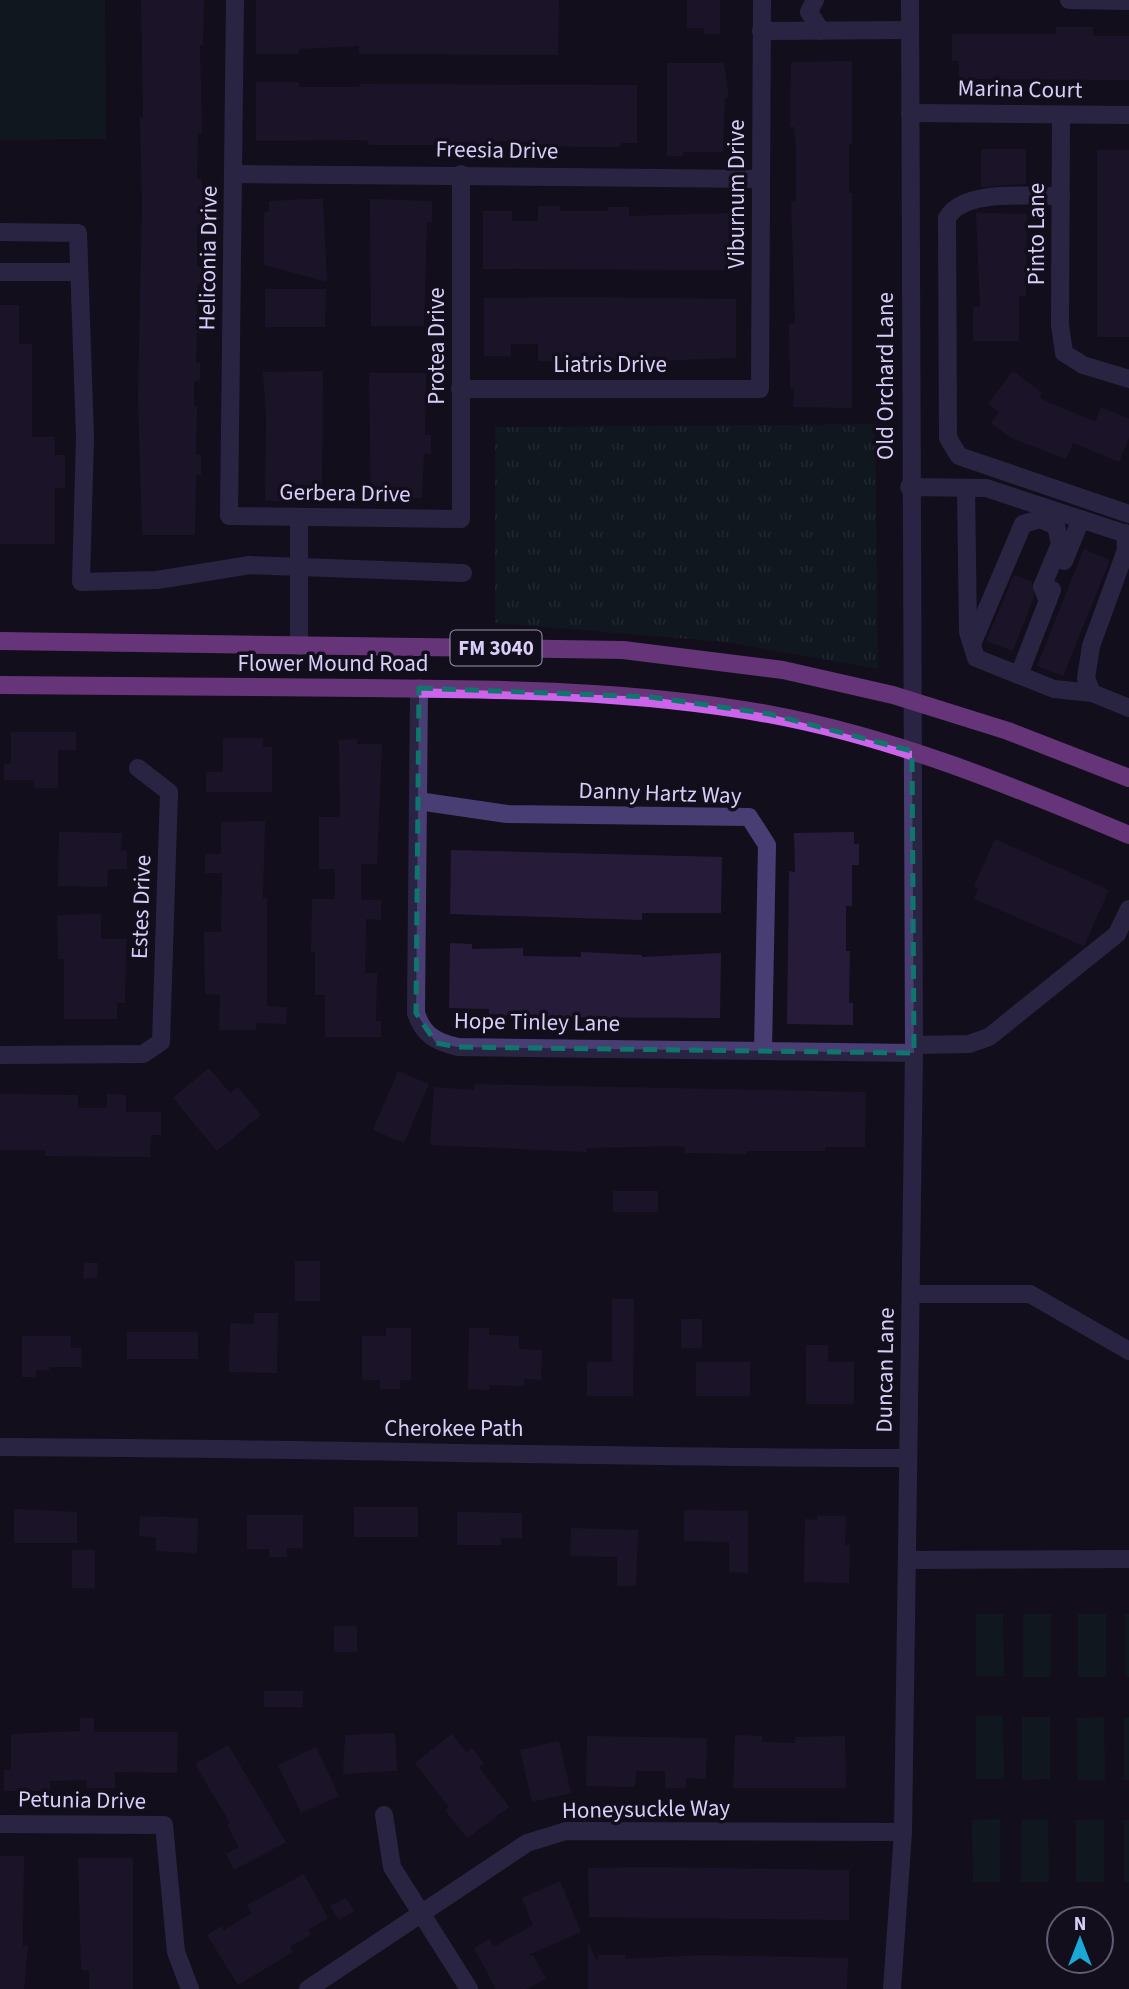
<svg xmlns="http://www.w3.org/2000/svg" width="1129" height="1989" font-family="'Source Sans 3',sans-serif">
	<defs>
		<pattern id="grass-tufts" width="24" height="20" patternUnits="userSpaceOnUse" patternTransform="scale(1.75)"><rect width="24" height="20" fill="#112224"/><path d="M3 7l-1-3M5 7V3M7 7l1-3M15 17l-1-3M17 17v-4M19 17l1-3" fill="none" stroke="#334145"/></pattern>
	</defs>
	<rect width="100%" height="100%" fill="#120e1b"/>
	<path fill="url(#grass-tufts)" d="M875,424L878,669L726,642L495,623V427Z"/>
	<g fill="#112224">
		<path d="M0,0H105L106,139L0,140Z"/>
		<path d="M976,1614H1003L1004,1676H976Z"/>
		<rect x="1023" y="1614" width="28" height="63"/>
		<rect x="1078" y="1614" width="28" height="63"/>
		<rect x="1125" y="1614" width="4" height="63"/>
		<path d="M976,1716H1003L1004,1779H976Z"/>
		<path d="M1022,1717H1050V1779L1022,1780Z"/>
		<path d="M1104,1717L1105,1780H1077V1718Z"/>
		<rect x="1124" y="1717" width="5" height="63"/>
		<path d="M1000,1819V1882H973L972,1820Z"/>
		<path d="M1021,1820H1048L1049,1882H1021Z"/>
		<rect x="1076" y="1820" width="28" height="62"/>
		<rect x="1124" y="1820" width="5" height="62"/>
	</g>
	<g fill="#261c3a">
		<path d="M141,0H204L203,45H200L202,134L198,133L197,179H202L203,226H197V267H202V284L197,285V317H201L202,333H197L196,363H200V380L194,382V406H197L196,455H201V475H196L195,535H142L138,396L142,206L140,118H143Z"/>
		<path d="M256,0H559L558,55L359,54V46L299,49V54H256Z"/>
		<path d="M687,0H720V34H704V28H687Z"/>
		<path d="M1056,27H1093V36H1129V80L959,79V61H952V34H1056Z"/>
		<path d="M852,61V144H849V193H852V408L793,407L794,389H790L789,324H795L791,201H796V144L794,127H790L791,62Z"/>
		<path d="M667,63H724L729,98H725L723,152H683V156H667Z"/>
		<path d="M256,82H299V87H359L360,84L637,85V143H620V147H599L530,146V142L490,141V146L471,145V142H439V145H369L368,141L359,140L256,141Z"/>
		<path d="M981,149H1026V184L981,187Z"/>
		<rect x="1097" y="150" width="32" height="187"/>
		<path d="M310,199H323L327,282L264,265V213L269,211V201Z"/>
		<path d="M370,199L432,201V222H427L424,326H371Z"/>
		<path d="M538,206H560V211H608V207H629V216L737,213V270L483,269V211H512V221H538Z"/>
		<path d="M976,213L1027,214L1026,296H1019V341H973V307H980Z"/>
		<path d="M265,289H326L325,327H265Z"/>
		<path d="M582,297L736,299V358L649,361V357H618V361L559,358V361H538V344H511V356H484V298Z"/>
		<path d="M0,305H19V344H32V437H55V455H65V488H55V544H0Z"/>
		<path d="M323,371L322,502L265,501L266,415L263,372Z"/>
		<path d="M1013,371L1042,393L1039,398L1095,422L1101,407L1129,419V438L1119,462L1073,443L1066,459L1011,438L991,423L999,412L988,404Z"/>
		<path d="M369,373H426L425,435H431V454H424L422,498H371Z"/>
		<path d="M1084,549L1110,560L1063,676L1037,666Z"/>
		<path d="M1014,575L1032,582L1034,597L1013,651L986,641Z"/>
		<path d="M11,732H76V750H58V788H34V780H4V764H11Z"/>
		<path d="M223,738H263V747H272V792H206V772H223Z"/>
		<path d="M357,739V744H382L377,864H361V900H381V920L366,919L365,973H377L376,1021H381V1037H325V995H315V952H311L312,899H335V869H319V817H340L339,740Z"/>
		<path d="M265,821L263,898H267V1006L287,1007L286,1024L256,1023V1030H219L220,995L205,994L204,932H221L222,873H205V854H221V822Z"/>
		<path d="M59,832L122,833L121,850L127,851V869H108L107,887L58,886Z"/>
		<path d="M854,832V844H859V865H852V906H846V951H850L849,1003H853V1025L787,1024L789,871L795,872L794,833Z"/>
		<path d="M995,839L1109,890L1084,946L974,899L978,889L974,886Z"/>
		<path d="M451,850L722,857L721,913H642V920L450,914Z"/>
		<path d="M101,914V939H126L125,1003H117V1019H64V959H58L57,915Z"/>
		<path d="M450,943L472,944V949L523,948V956L581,957V952L642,955V957L721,953L720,1018L528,1017L489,1014V1009L449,1008Z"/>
		<path d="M209,1068L230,1093L238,1087L261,1115L217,1151L173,1098Z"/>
		<path d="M398,1071L429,1084L404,1143L373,1130Z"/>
		<path d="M474,1084L866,1092L865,1147H825V1151H746V1154L685,1153V1147L673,1146L587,1148V1152L430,1145L434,1087L474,1090Z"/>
		<path d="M0,1094L78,1095V1108H107V1094L126,1095V1112H161V1135H151L150,1157L45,1156V1150H0Z"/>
		<rect x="613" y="1191" width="45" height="21"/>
		<rect x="295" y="1261" width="25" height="40"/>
		<path d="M84,1263H98L97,1278H83Z"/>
		<path d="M612,1299H634L633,1396H587V1362H612Z"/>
		<path d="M254,1313H278L277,1373L229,1372L230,1323L254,1324Z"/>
		<rect x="681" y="1319" width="21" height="29"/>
		<path d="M386,1328H411V1380H400V1389H380V1380H362V1336H386Z"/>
		<path d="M469,1328H489V1335L519,1336V1349L542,1350L541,1380L524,1379V1386L489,1385V1390L468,1389Z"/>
		<rect x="127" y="1332" width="71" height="27"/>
		<path d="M22,1336H71V1348H81L82,1367H49V1370H36V1377H22Z"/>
		<path d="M806,1345H828V1362H854V1404H806Z"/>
		<rect x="696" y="1362" width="54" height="34"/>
		<rect x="354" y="1507" width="64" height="30"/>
		<path d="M14,1509L77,1512V1543H14Z"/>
		<path d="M684,1510L748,1511V1573L729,1572V1542L684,1541Z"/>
		<path d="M457,1512L522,1513V1538H501V1545H457Z"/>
		<path d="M247,1515H303V1548H287V1557H269V1549H247Z"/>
		<path d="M140,1516L198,1518L197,1553L156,1551V1537L139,1536Z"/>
		<path d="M817,1516H846L845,1545H850L849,1583L804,1582L805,1519L817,1520Z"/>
		<path d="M571,1528L638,1530L636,1586H617V1557L570,1556Z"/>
		<rect x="72" y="1550" width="23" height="38"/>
		<rect x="334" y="1626" width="23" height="26"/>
		<rect x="264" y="1691" width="39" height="16"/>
		<path d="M80,1718H94V1732H178L177,1773L115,1772V1788H87V1780L50,1781V1791H4V1770H11V1734L80,1731Z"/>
		<path d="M395,1733L397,1771L343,1774L345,1735Z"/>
		<path d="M452,1734L466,1752L472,1748L484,1763L479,1767L509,1807L467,1838L445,1810L449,1807L415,1763Z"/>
		<path d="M735,1735L762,1736V1742L795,1743V1737L845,1736L846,1788H733Z"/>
		<path d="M587,1736L707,1738L706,1779L686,1778V1788H665V1771H636L635,1787L586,1786Z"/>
		<path d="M559,1741L571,1793L532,1802L520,1750Z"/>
		<path d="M228,1745L286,1842L234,1870L226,1854L239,1847L227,1825L230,1823L195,1764Z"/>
		<path d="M316,1747L339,1796L301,1813L278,1765Z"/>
		<path d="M0,1856H24L23,1946H28L24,1989H0Z"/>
		<path d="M78,1858H133V1989H89V1970H81Z"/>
		<path d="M651,1867L849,1870V1920L589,1917L588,1868Z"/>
		<path d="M304,1874L328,1918L308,1930L311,1935L290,1946L293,1952L238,1985L207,1935L222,1926L224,1930L252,1913L247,1905Z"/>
		<path d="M560,1881L581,1932L528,1955H533L546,1979L526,1989H496L474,1948L489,1939L494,1947L533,1925L522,1898Z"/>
		<path d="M346,1898L354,1911L339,1920L330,1906Z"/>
		<path d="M588,1942L597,1962L598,1955H625V1959L701,1955L848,1958L847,1989H588Z"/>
	</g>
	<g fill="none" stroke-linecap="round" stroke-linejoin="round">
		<g stroke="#483e74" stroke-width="18">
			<path d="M235,0L229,516L461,519V174"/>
			<path d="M815,0L809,12L821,31"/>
			<path d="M1069,0L1129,1"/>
			<path d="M761,31L910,30"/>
			<path d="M910,113L1129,115"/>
			<path d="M1061,115L1060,325L1064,353L1083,365L1129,379"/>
			<path d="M234,174L760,179"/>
			<path d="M1061,196C1029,197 964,188 947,218L948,438L959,456L1129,514"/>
			<path d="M0,232L78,233L85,437L81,582L157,580L250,565L463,573"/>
			<path d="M0,272H79"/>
			<path d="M460,389H760L762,0"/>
			<path d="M909,487L986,488L1129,535"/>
			<path d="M966,488L968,632L976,658L1054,689L1092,693"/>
			<path d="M1125,533L1126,550L1091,646L1086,678L1092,693L1129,708"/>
			<path d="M1064,561L1081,519"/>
			<path d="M972,644L1023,524L1040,519L1056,526L1060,544L1042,587L1048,601"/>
			<path d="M299,646V517"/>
			<path d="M1019,675L1052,590"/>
			<path d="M419,688L416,1013C423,1035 436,1042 458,1047L914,1053"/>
			<path d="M418,801L507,814L749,817L767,845L763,1049"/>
			<path d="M914,1045L969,1044L989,1037L1117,934L1129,909"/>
			<path d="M0,1055L143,1054L161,1042L169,792L138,768"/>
			<path d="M911,1294H1030L1129,1351"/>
			<path d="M0,1447C303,1448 605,1458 908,1458"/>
			<path d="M907,1560L1129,1559"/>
			<path d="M384,1815L392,1867L469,1989"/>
			<path d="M0,1824L164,1825L176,1952L190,1989"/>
			<path d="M308,1989L527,1843L566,1831L903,1832"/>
			<path d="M892,1989L903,1832L914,1053L910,0"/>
		</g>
		<g stroke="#cc63eb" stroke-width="18">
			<path d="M0,641L623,650L783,670L893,695L1008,731L1129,778"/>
			<path d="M0,685C121,686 243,687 364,688C500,689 634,690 768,714C894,737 1012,786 1129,835"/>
		</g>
	</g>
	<path d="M0 0H1129V1989H0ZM419,688L650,697L769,714L912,751L914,1053L458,1047L436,1043L416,1013Z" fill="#120e1b" fill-opacity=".55" fill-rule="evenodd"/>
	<path fill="none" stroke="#0f766e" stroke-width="5" stroke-dasharray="14 9" stroke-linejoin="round" d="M419,688L650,697L769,714L912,751L914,1053L458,1047L436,1043L416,1013Z"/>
	<g text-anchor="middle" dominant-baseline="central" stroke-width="7" stroke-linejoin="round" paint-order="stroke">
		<rect fill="#120e1b" stroke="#9d94b6" stroke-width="2" x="450.5" y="630.5" width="91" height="35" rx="5"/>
		<g font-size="21" font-weight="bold" fill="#d9cef9">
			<text x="496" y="648">FM 3040</text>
		</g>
		<g font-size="23" fill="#d9cef9" stroke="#120e1b">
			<text transform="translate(1020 89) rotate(1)">Marina Court</text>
			<text transform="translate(497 150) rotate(1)">Freesia Drive</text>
			<text transform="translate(736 194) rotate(-90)">Viburnum Drive</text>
			<text transform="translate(1036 234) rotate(-90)">Pinto Lane</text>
			<text transform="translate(208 258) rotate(-89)">Heliconia Drive</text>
			<text transform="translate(436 346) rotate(-90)">Protea Drive</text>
			<text x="610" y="364">Liatris Drive</text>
			<text transform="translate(885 376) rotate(-90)">Old Orchard Lane</text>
			<text transform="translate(345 493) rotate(1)">Gerbera Drive</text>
			<text x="333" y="663">Flower Mound Road</text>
			<text transform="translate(660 793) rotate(2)">Danny Hartz Way</text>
			<text transform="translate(141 907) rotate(-88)">Estes Drive</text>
			<text transform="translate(537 1022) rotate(1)">Hope Tinley Lane</text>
			<text transform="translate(885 1370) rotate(-89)">Duncan Lane</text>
			<text x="454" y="1428">Cherokee Path</text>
			<text transform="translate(82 1800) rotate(1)">Petunia Drive</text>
			<text transform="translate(646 1809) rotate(-1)">Honeysuckle Way</text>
		</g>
	</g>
	<g transform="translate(1080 1940)"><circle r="33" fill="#120e1b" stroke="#625b74" stroke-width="2"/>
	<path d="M0-5L12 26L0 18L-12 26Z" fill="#1ca8d7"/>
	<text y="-10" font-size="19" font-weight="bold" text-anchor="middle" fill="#d9cef9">N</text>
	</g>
</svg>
